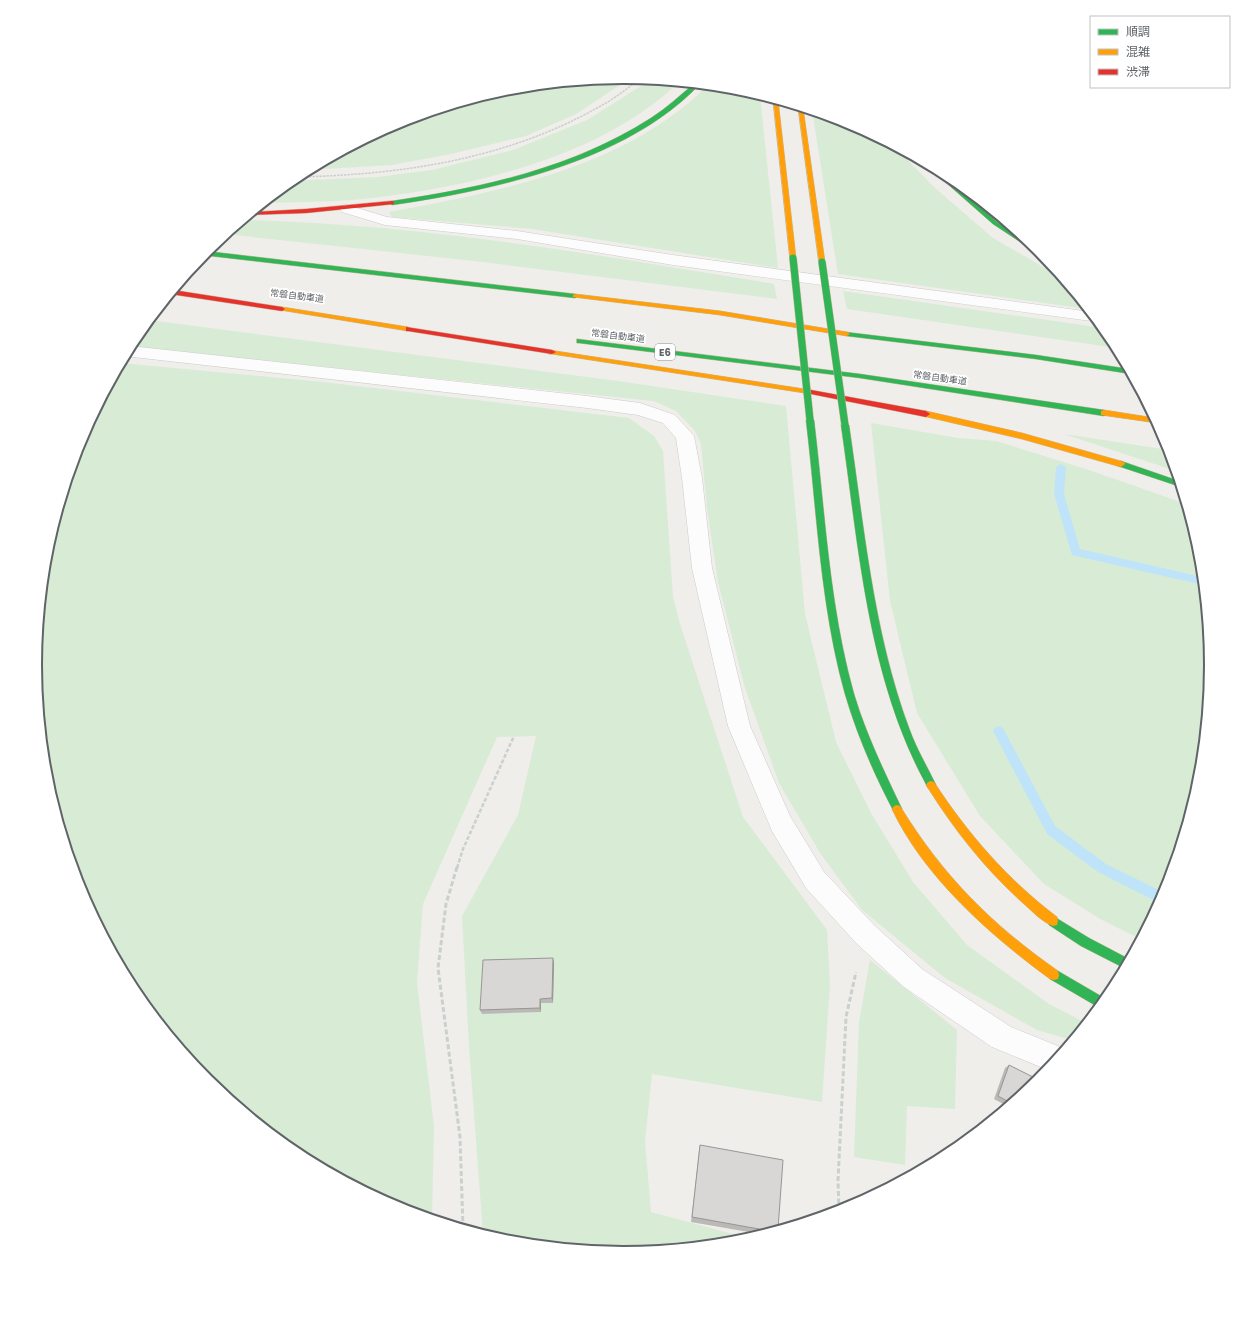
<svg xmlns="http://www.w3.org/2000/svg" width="1246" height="1329" font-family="Poppins,'Noto Sans JP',sans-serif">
	<rect width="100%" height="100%" fill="#efeeea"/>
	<g fill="#d8ebd5">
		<path d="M623,77H632L576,114L526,136L451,154L392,165L307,170L398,121L509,88Z"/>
		<path d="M648,79L679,82C599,160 459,190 351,200C322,202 292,202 263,203L289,181L377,177L432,170L513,150L587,120L641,86Z"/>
		<path d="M708,85L738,88L760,95L778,268L532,229L392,217L389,212C499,192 627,167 708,85Z"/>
		<path d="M812,110L848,121L894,146L935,188L993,238L1064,279L1088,309L838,274Z"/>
		<path d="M243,220C422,224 598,255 774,284L777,299L483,262L225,234Z"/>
		<path d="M843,291L1103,328L1117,348L847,309Z"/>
		<path d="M149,320L618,381L786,406L805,614L836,742L871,813L913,882L967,945L1049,1004L1086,1023L1072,1040L1037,1030L945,978L862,910L820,853L779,783L745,688L718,582L707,508L701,444L695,431L676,411L654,401L129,347L134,338Z"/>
		<path d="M121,363L323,382L629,418L654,436L663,451L673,597L680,624L743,817L827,930L830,985L822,1102L652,1074L645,1141L651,1212L748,1238L737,1241L623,1252L508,1241L483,1234L469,1047L462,916L518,815L536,736L497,737L423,904L417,983L434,1126L432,1218L398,1208L296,1153L207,1080L134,991L80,889L46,779L35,664L46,550L80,439Z"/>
		<path d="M871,423L958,438L996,441L1089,470L1186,504L1200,550L1211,665L1200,779L1166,890L1140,939L1102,920L1044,884L980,816L917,713L890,601Z"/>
		<path d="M1064,434L1169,450L1176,471Z"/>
		<path d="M870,960L957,1030L955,1109L907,1106L905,1165L854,1157L859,1022Z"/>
	</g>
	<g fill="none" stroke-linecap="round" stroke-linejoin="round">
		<g fill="#bfe4f9" fill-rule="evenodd">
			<path d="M1061,464L1066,467L1064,494L1080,549L1202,577L1203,585L1072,555L1054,494L1056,467Z"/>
			<path d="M999,726L1003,728L1055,826L1106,864L1165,893L1159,903L1098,872L1047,834L993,731L995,728Z"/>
		</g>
		<defs>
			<path id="lane" d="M347,205L387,217L517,231L673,255L1091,312L1099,322L673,265L517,239L385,225L342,212L340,209L342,206Z"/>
			<path id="street" d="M130,346L587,396L640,403L675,415L694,436L702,478L712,568L750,726L790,816L824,872L874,925L922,969L1011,1027L1065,1049L1048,1070L992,1047L904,987L856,943L806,888L772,831L728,726L692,568L682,478L676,438L663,423L638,415L587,408L124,356Z"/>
			<g id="fast">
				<path d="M694,84H700C626,162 494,190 392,205L389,203L392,201C482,188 573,168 651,118C667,108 680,95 694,84Z"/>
				<path d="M926,163L937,169L997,222L1039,249L1046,258L1043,257L993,224L926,165Z"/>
				<path d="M205,251L575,294L578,296L575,298L202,255Z"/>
				<path d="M845,332L1036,355L1129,369L1131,374L1036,359L847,336L844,334Z"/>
				<path d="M577,339L860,374L1104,410L1108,413L1104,416L860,378L579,343H577Z"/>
				<path d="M810,417L814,420C825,511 829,605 854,694C866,734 884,771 902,809L900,812L897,813L894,812C874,774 857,735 845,694C820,605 817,511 806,420Z"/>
				<path d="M845,422L849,425C864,526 873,631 909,728C916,748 927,766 936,785L934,788L931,789L928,788C867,678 859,547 841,425Z"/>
				<path d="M1121,461L1179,481L1181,487L1118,466L1117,464Z"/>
				<path d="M1053,916L1089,938L1129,959L1124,968L1081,946L1049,925L1048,921L1049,917Z"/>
				<path d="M1054,970L1058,971L1106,999L1098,1007L1050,979L1049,975L1050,971Z"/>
			</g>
			<g id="slow">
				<path d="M773,98L778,100L796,258L793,260L790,258Z"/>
				<path d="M798,106L803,108L825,262L822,264L819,262Z"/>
				<path d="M575,294L720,311L847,332L850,334L847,336L720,315L573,297V295Z"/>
				<path d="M282,307L408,327L411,329L408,331L280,310L279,309Z"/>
				<path d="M549,350L811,390L815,392L811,394L552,354H549Z"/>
				<path d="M1104,410L1155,418L1157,423L1101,415V411Z"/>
				<path d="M926,411L1022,433L1124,462L1125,464L1121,467L1022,439L923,416V412Z"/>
				<path d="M931,781L934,782C968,834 1007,879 1057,917L1058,921L1057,925L1053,926C1042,922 1032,911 1024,904C986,870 955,831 928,788L926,785L928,782Z"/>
				<path d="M897,805L900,806C943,876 991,924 1058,971L1059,975L1058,979L1054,980L1050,979C990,935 924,877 892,809L894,806Z"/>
			</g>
			<g id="jam">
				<path d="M392,201L394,202V204L306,213L248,215L252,212L306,209Z"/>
				<path d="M173,290L282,307L285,309L282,311L170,294Z"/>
				<path d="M406,327L552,350L556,352L552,354L408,331H406Z"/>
				<path d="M808,390H811L926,411L930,414L926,417L811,394L807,392Z"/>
			</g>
		</defs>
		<use href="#lane" stroke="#cbcccc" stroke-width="1"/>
		<use href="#street" stroke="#cbcccc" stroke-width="1"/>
		<use href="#fast" stroke="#c8b596" stroke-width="1"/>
		<use href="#slow" stroke="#c8b596" stroke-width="1"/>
		<use href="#jam" stroke="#c8b596" stroke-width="1"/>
		<path stroke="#cad0cc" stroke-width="1.5" stroke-dasharray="2.5 1" stroke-linecap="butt" d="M295,177C402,175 510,159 604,104C617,97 629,87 641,78"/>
		<path stroke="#cad0cc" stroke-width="2.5" stroke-dasharray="4 2" stroke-linecap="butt" d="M457,868L463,849L514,736"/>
		<g stroke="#cad0cc" stroke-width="3" stroke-dasharray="5 2.5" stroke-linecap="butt">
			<path d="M457,867L446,904L438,968L460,1137L463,1228"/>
			<path d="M839,1211L838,1181L846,1017L856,972"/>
		</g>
		<use href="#lane" fill="#fdfcfc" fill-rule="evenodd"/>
		<use href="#street" fill="#fdfcfc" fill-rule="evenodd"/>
		<use href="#fast" fill="#30b455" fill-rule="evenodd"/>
		<use href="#slow" fill="#ff9f0a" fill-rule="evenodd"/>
		<use href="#jam" fill="#e5322d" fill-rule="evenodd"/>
		<defs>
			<g id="fast-bridge">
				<path d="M793,258L810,420"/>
				<path d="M822,262L845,425"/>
			</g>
		</defs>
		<use href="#fast-bridge" stroke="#c8b596" stroke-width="8" stroke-linecap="butt"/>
		<use href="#fast-bridge" stroke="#30b455" stroke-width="7"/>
	</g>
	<g fill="#bab9b7">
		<path d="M553,958L554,963L553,1003H541V1012L482,1014L480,1010Z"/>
		<path d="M1009,1065L1039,1080L1007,1106L994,1099L1005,1068Z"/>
		<path d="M700,1145L778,1229L760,1234L691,1222L699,1151Z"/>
	</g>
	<g fill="#979695">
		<path d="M553,958L554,963L553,1003L552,998Z"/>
		<path d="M540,999L541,1003V1012L540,1008Z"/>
	</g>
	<g fill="#d8d7d5" stroke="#979695">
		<path d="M553,958L552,998L540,999V1008L480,1010L483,960Z"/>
		<path d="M1009,1065L1039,1080L1011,1103L998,1096Z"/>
		<path d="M700,1145L783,1160L778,1229L770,1231L692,1217Z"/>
	</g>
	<g text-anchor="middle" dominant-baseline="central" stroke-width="3.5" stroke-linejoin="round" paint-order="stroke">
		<g font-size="9" fill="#5f6468" stroke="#fff">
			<text transform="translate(297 296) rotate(7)">常磐自動車道</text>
			<text transform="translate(618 336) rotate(7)">常磐自動車道</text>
			<text transform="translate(940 378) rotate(8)">常磐自動車道</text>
		</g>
		<rect fill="#fff" stroke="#8f9295" stroke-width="1" x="655" y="344" width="20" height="16" rx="3"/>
		<g font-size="10" font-weight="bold" fill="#5f6468">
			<text x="665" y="352">E6</text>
		</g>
	</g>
	<path d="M0 0H1246V1329H0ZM42 665a581 581 0 1 1 1162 0a581 581 0 1 1-1162 0Z" fill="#fff" fill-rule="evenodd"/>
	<path fill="none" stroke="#5f6468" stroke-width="2" d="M42 665a581 581 0 1 1 1162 0a581 581 0 1 1-1162 0Z"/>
	<rect x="1090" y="16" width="140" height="72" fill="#ffffff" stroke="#bfc1c3"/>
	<rect x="1098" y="29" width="20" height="6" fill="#30b455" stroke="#bfc1c3"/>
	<text x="1126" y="36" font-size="12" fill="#5f6468">順調</text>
	<rect x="1098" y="49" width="20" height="6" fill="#ff9f0a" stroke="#bfc1c3"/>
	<text x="1126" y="56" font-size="12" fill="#5f6468">混雑</text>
	<rect x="1098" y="69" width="20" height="6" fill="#e5322d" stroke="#bfc1c3"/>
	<text x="1126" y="76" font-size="12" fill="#5f6468">渋滞</text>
</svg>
